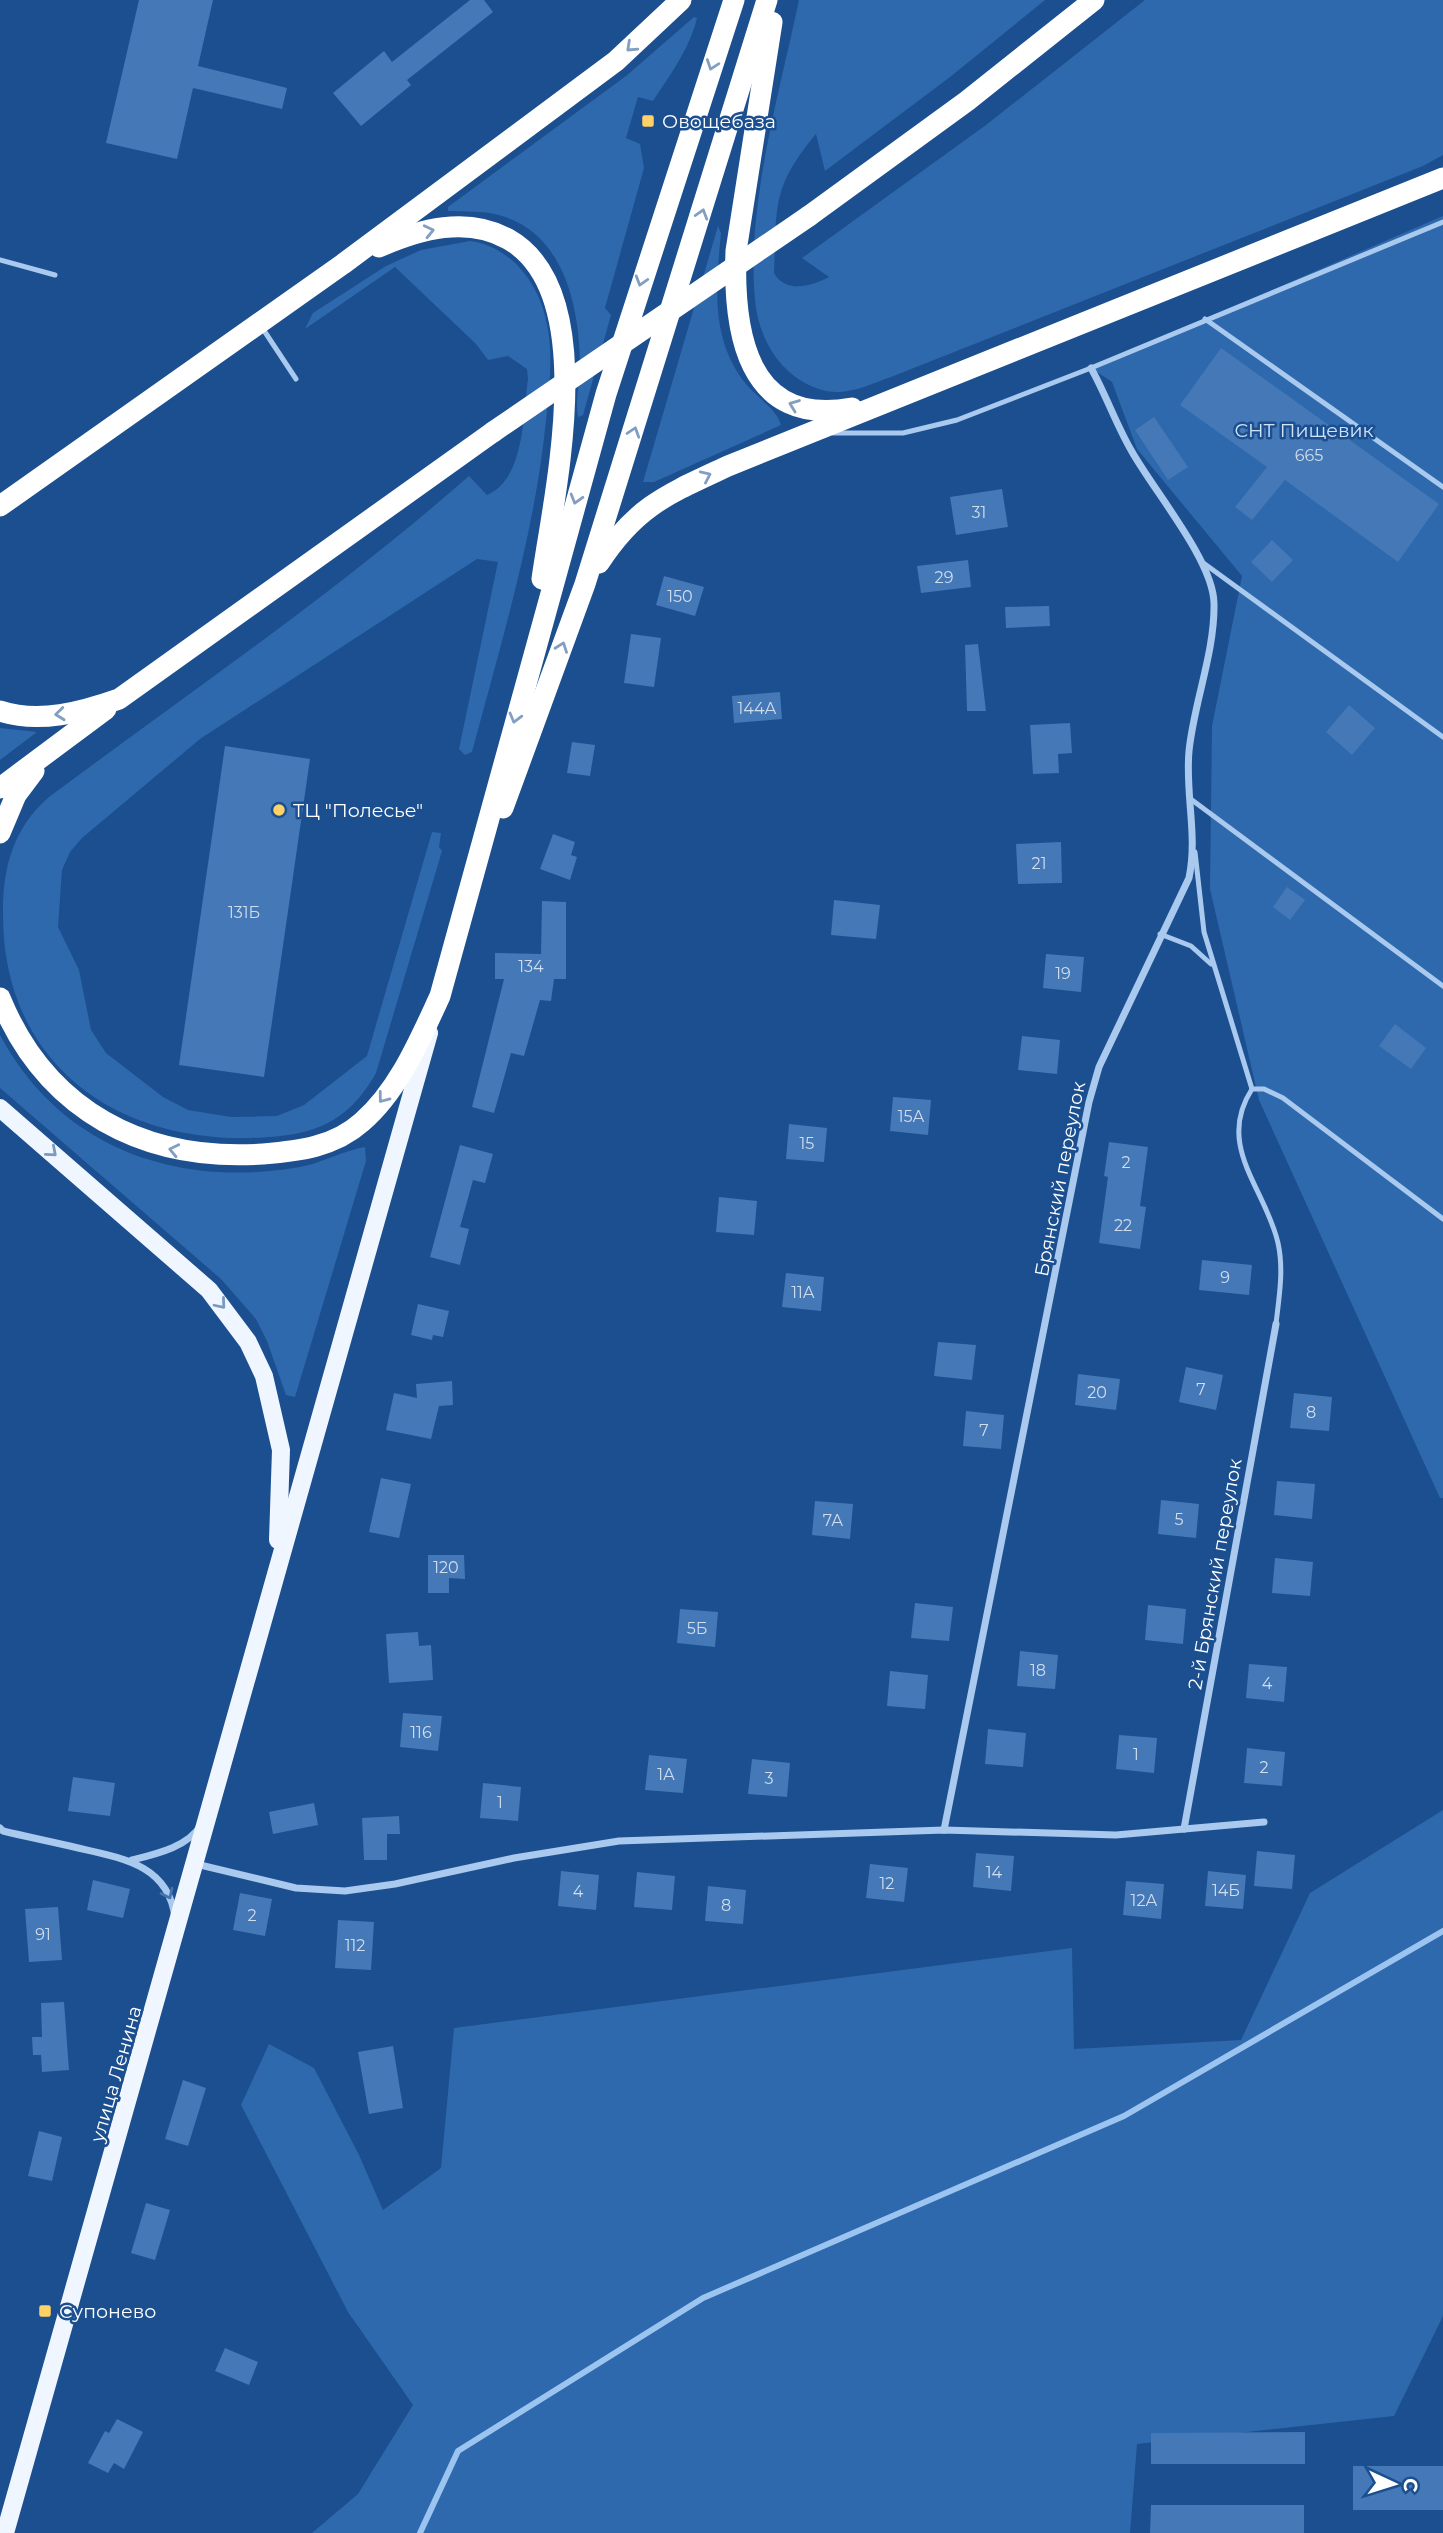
<svg xmlns="http://www.w3.org/2000/svg" width="1443" height="2533" font-family="Montserrat,sans-serif">
	<rect width="100%" height="100%" fill="#1b4f8f"/>
	<g fill="#2e69ad">
		<path d="M799,0H1045L950,77L825,171L816,134C771,188 777,207 774,273C786,294 812,286 829,277L802,258L986,125L1145,0H1443V155L1423,166L891,377C874,383 857,391 840,392C826,393 811,387 800,380C773,363 757,330 755,299C746,206 780,91 799,0Z"/>
		<path d="M694,17L697,18C690,48 670,75 653,101L638,97L626,138L640,144L644,168L605,308L611,315L583,415L578,417C575,400 580,380 580,363C579,306 564,235 502,216C483,210 466,212 448,211V207L626,76Z"/>
		<path d="M1443,216V1498H1440L1259,1100L1210,889L1212,726L1242,576L1137,449L1112,382L1091,368Z"/>
		<path d="M718,226L721,233C716,286 710,339 746,384C756,397 777,409 781,425L654,482H643Z"/>
		<path d="M470,241C514,247 542,288 548,330C553,359 549,390 546,420C535,533 501,643 472,752L465,755L459,749L498,562L477,559L200,739L82,838L70,852L62,870L58,927L79,970L91,1030L106,1053L163,1097L188,1110L231,1117L277,1116L304,1105L367,1056L432,832L441,833L439,847L442,851L376,1073C346,1126 310,1136 252,1138C111,1142 1,1059 3,911C3,866 14,827 49,797C190,692 337,592 469,476L487,495C525,479 523,414 528,379L527,369L508,356L488,360L476,344L395,267L305,329L313,313L386,266L421,250Z"/>
		<path d="M0,728L37,732L0,760Z"/>
		<path d="M0,1035C60,1147 173,1187 294,1168C319,1165 343,1150 365,1147L366,1161L295,1397L286,1395L267,1341L256,1319L221,1279L0,1088Z"/>
		<path d="M1443,1810V2316L1394,2416L1137,2444L1130,2533H312L358,2494L413,2405L348,2312L241,2105L269,2044L314,2068L359,2155L383,2210L441,2168L454,2028L1072,1948L1074,2049L1241,2040L1310,1893Z"/>
	</g>
	<g fill="none" stroke-linecap="round" stroke-linejoin="round">
		<path stroke="#9cc4f0" stroke-width="6" d="M420,2533L458,2451L703,2298L1124,2116L1443,1931"/>
	</g>
	<g fill="#4478b7">
		<path d="M139,0H213L198,66L287,88L282,109L193,88L177,159L106,143Z"/>
		<path d="M470,0H484L493,12L407,80L411,85L361,126L333,93L384,51L392,62Z"/>
		<path d="M1221,348L1439,504L1398,562L1285,480L1252,520L1235,507L1267,467L1180,405Z"/>
		<path d="M1154,417L1188,467L1168,480L1135,430Z"/>
		<path d="M1002,489L1008,527L956,535L950,497Z"/>
		<path d="M1272,540L1293,560L1272,582L1251,562Z"/>
		<path d="M968,560L971,587L921,593L917,566Z"/>
		<path d="M664,576L704,587L695,616L656,605Z"/>
		<path d="M1049,606L1050,626L1006,628L1005,607Z"/>
		<path d="M631,634L661,638L654,687L624,683Z"/>
		<path d="M978,644L986,711H967L965,645Z"/>
		<path d="M780,692L782,719L734,723L732,696Z"/>
		<path d="M1349,705L1375,728L1352,755L1326,732Z"/>
		<path d="M1070,723L1072,753L1058,754L1059,773L1033,774L1030,725Z"/>
		<path d="M572,742L595,745L590,776L567,773Z"/>
		<path d="M225,746L310,759L264,1077L179,1065Z"/>
		<path d="M553,834L575,842L571,855L577,857L570,880L540,869Z"/>
		<path d="M1061,842L1062,883L1018,884L1016,844Z"/>
		<path d="M1287,887L1305,900L1290,920L1273,907Z"/>
		<path d="M834,900L880,905L876,939L831,935Z"/>
		<path d="M542,901L566,902V979H554L551,1001L540,1000L524,1056L511,1053L494,1113L472,1107L504,979H495V953L541,954Z"/>
		<path d="M1046,954L1084,957L1081,992L1043,988Z"/>
		<path d="M1395,1024L1426,1048L1411,1069L1379,1046Z"/>
		<path d="M1022,1036L1060,1040L1057,1074L1018,1070Z"/>
		<path d="M893,1097L931,1100L928,1135L890,1131Z"/>
		<path d="M789,1124L827,1128L824,1162L786,1159Z"/>
		<path d="M1109,1142L1148,1147L1140,1206L1146,1207L1140,1249L1099,1243L1108,1177L1104,1176Z"/>
		<path d="M460,1145L493,1154L485,1183L473,1180L460,1227L469,1229L460,1265L430,1257Z"/>
		<path d="M719,1197L757,1201L754,1235L716,1232Z"/>
		<path d="M1202,1260L1252,1265L1249,1295L1199,1290Z"/>
		<path d="M786,1273L824,1277L821,1311L782,1307Z"/>
		<path d="M418,1304L449,1311L443,1337L433,1335L432,1340L411,1335Z"/>
		<path d="M938,1342L976,1345L972,1380L934,1376Z"/>
		<path d="M1186,1367L1223,1375L1216,1410L1179,1402Z"/>
		<path d="M1078,1374L1120,1379L1116,1410L1075,1405Z"/>
		<path d="M452,1381L453,1405L439,1406L431,1439L386,1430L394,1393L417,1398L416,1384Z"/>
		<path d="M1294,1393L1332,1397L1329,1431L1290,1428Z"/>
		<path d="M966,1411L1004,1415L1001,1449L963,1446Z"/>
		<path d="M381,1478L411,1484L399,1538L369,1532Z"/>
		<path d="M1277,1481L1315,1484L1312,1519L1274,1515Z"/>
		<path d="M1161,1500L1199,1504L1196,1538L1158,1534Z"/>
		<path d="M815,1501L853,1504L850,1539L812,1535Z"/>
		<path d="M428,1555H464L465,1579L449,1578V1593H428Z"/>
		<path d="M1275,1558L1313,1562L1310,1596L1272,1593Z"/>
		<path d="M915,1603L953,1607L949,1641L911,1638Z"/>
		<path d="M1148,1605L1186,1609L1183,1644L1145,1640Z"/>
		<path d="M680,1609L718,1612L715,1647L677,1643Z"/>
		<path d="M418,1632L419,1646L431,1645L433,1680L389,1683L386,1634Z"/>
		<path d="M1020,1651L1058,1655L1055,1689L1017,1686Z"/>
		<path d="M1249,1664L1287,1667L1284,1702L1246,1698Z"/>
		<path d="M890,1671L928,1675L925,1709L887,1706Z"/>
		<path d="M403,1713L442,1716L438,1751L400,1747Z"/>
		<path d="M988,1729L1026,1733L1023,1767L985,1764Z"/>
		<path d="M1119,1735L1157,1738L1154,1773L1116,1769Z"/>
		<path d="M1247,1748L1285,1752L1282,1786L1244,1783Z"/>
		<path d="M649,1755L687,1759L683,1793L645,1790Z"/>
		<path d="M752,1759L790,1763L787,1797L748,1794Z"/>
		<path d="M73,1777L115,1783L110,1816L68,1811Z"/>
		<path d="M483,1783L521,1787L518,1821L480,1818Z"/>
		<path d="M314,1803L318,1825L273,1834L269,1812Z"/>
		<path d="M399,1816L400,1834H387V1860H364L362,1818Z"/>
		<path d="M1257,1851L1295,1855L1292,1889L1254,1886Z"/>
		<path d="M976,1853L1014,1856L1011,1891L973,1887Z"/>
		<path d="M870,1864L908,1868L904,1902L866,1898Z"/>
		<path d="M561,1871L599,1875L596,1910L558,1906Z"/>
		<path d="M1208,1871L1246,1875L1243,1909L1205,1906Z"/>
		<path d="M637,1872L675,1876L672,1910L634,1907Z"/>
		<path d="M93,1880L130,1889L123,1918L87,1910Z"/>
		<path d="M1126,1881L1164,1884L1161,1919L1123,1915Z"/>
		<path d="M708,1886L746,1890L743,1924L705,1921Z"/>
		<path d="M240,1893L272,1899L265,1936L233,1930Z"/>
		<path d="M58,1907L62,1960L29,1962L25,1909Z"/>
		<path d="M338,1920L374,1922L371,1970L335,1968Z"/>
		<path d="M64,2002L69,2070L42,2072L41,2055H33L32,2037H42L41,2003Z"/>
		<path d="M393,2046L403,2108L369,2114L358,2052Z"/>
		<path d="M183,2080L206,2088L188,2146L165,2139Z"/>
		<path d="M39,2131L62,2137L52,2181L28,2176Z"/>
		<path d="M146,2203L170,2210L155,2260L131,2253Z"/>
		<path d="M225,2348L258,2362L249,2385L215,2371Z"/>
		<path d="M117,2419L143,2432L124,2469L114,2463L108,2473L88,2463L105,2431L109,2433Z"/>
		<path d="M1305,2432V2464H1151V2433Z"/>
		<rect x="1353" y="2466" width="90" height="44"/>
		<path d="M1151,2505H1304V2533H1150Z"/>
	</g>
	<g fill="none" stroke-linecap="round" stroke-linejoin="round">
		<g stroke="#a9c9ee" stroke-width="5">
			<path d="M0,260L55,275"/>
			<path d="M1205,319L1443,487"/>
			<path d="M261,326L296,379"/>
			<path d="M833,433H903L957,420L1091,368L1443,222"/>
			<path d="M1202,562L1443,737"/>
			<path d="M1192,800L1443,986"/>
			<path d="M1195,852L1204,932L1252,1089"/>
			<path d="M1160,934L1191,946L1211,964"/>
			<path d="M1276,1324C1279,1297 1284,1270 1278,1243C1266,1189 1215,1146 1252,1089H1264L1283,1098L1443,1219"/>
		</g>
		<g stroke="#a9c9ee" stroke-width="7">
			<path d="M0,1828L3,1831C28,1837 53,1842 78,1848C122,1858 169,1865 175,1918"/>
			<path d="M1184,1829L1276,1324"/>
			<path d="M944,1830L1089,1102L1099,1067L1189,878C1198,835 1185,794 1189,751C1194,702 1215,652 1214,603C1213,560 1153,490 1131,450C1116,424 1106,395 1091,368"/>
			<path d="M132,1860C156,1854 188,1847 201,1825"/>
			<path d="M196,1864L296,1888L345,1891L395,1884L514,1858L619,1841L944,1830L1116,1835L1264,1822"/>
		</g>
		<g stroke="#f0f6ff" stroke-width="18">
			<path d="M0,1108L209,1290L248,1342L264,1376L281,1450L278,1540"/>
			<path d="M5,2533C150,2034 288,1533 429,1033"/>
		</g>
		<g stroke="#fff" stroke-width="21">
			<path d="M772,22L736,251C733,330 746,428 852,408"/>
			<path d="M809,216L967,101L1094,0"/>
			<path d="M379,247C420,229 467,216 508,239C602,292 554,493 542,579"/>
			<path d="M0,506L343,264L616,61L681,0"/>
			<path d="M599,563C636,506 668,494 728,466L1443,178"/>
			<path d="M0,711C39,724 82,712 119,699L493,432"/>
			<path d="M0,788L106,709"/>
			<path d="M503,808L585,584L767,0"/>
			<path d="M0,833L16,795L34,771"/>
			<path d="M0,998C46,1111 144,1162 263,1154C299,1151 334,1147 362,1122C399,1090 420,1039 440,996L606,394L734,0"/>
		</g>
		<path stroke="#fff" stroke-width="21" d="M493,432L809,216"/>
	</g>
	<defs><path id="oneway-chevron" d="M-2-3.5L2.5 0L-2 3.5" fill="none" stroke-width="1.6" stroke-linecap="round" stroke-linejoin="round" transform="scale(1.75)"/></defs>
	<g stroke="#829ec1">
		<use href="#oneway-chevron" transform="translate(631 47) rotate(137)"/>
		<use href="#oneway-chevron" transform="translate(712 65) rotate(109)"/>
		<use href="#oneway-chevron" transform="translate(702 214) rotate(-73)"/>
		<use href="#oneway-chevron" transform="translate(429 231) rotate(-13)"/>
		<use href="#oneway-chevron" transform="translate(641 281) rotate(107)"/>
		<use href="#oneway-chevron" transform="translate(794 405) rotate(-159)"/>
		<use href="#oneway-chevron" transform="translate(634 432) rotate(-72)"/>
		<use href="#oneway-chevron" transform="translate(706 476) rotate(-25)"/>
		<use href="#oneway-chevron" transform="translate(576 499) rotate(106)"/>
		<use href="#oneway-chevron" transform="translate(562 647) rotate(-70)"/>
		<use href="#oneway-chevron" transform="translate(60 714) rotate(174)"/>
		<use href="#oneway-chevron" transform="translate(515 718) rotate(105)"/>
		<use href="#oneway-chevron" transform="translate(383 1098) rotate(127)"/>
		<use href="#oneway-chevron" transform="translate(174 1150) rotate(-167)"/>
	</g>
	<g stroke="#7b9ac1">
		<use href="#oneway-chevron" transform="translate(52 1152) rotate(41)"/>
		<use href="#oneway-chevron" transform="translate(221 1304) rotate(50)"/>
	</g>
	<use stroke="#4674ac" href="#oneway-chevron" transform="translate(168 1894) rotate(64)"/>
	<g fill="#ffd166" stroke="#1b4f8f" stroke-width="2.5">
		<rect x="641" y="114" width="14" height="14" rx="3.5"/>
		<circle cx="279" cy="810" r="7"/>
		<rect x="38" y="2304" width="14" height="14" rx="3.5"/>
	</g>
	<g text-anchor="middle" dominant-baseline="central" stroke-width="5" stroke-linejoin="round" paint-order="stroke">
		<g font-size="16" fill="#d0dded">
			<text x="1309" y="455">665</text>
			<text x="979" y="512">31</text>
			<text x="944" y="577">29</text>
			<text x="680" y="596">150</text>
			<text x="757" y="708">144А</text>
			<text x="1039" y="863">21</text>
			<text x="244" y="912">131Б</text>
			<text x="531" y="966">134</text>
			<text x="1063" y="973">19</text>
			<text x="911" y="1116">15А</text>
			<text x="807" y="1143">15</text>
			<text x="1126" y="1162">2</text>
			<text x="1123" y="1225">22</text>
			<text x="1225" y="1277">9</text>
			<text x="803" y="1292">11А</text>
			<text x="1201" y="1389">7</text>
			<text x="1097" y="1392">20</text>
			<text x="1311" y="1412">8</text>
			<text x="984" y="1430">7</text>
			<text x="1179" y="1519">5</text>
			<text x="833" y="1520">7А</text>
			<text x="446" y="1567">120</text>
			<text x="697" y="1628">5Б</text>
			<text x="1038" y="1670">18</text>
			<text x="1267" y="1683">4</text>
			<text x="421" y="1732">116</text>
			<text x="1136" y="1754">1</text>
			<text x="1264" y="1767">2</text>
			<text x="666" y="1774">1А</text>
			<text x="769" y="1778">3</text>
			<text x="500" y="1802">1</text>
			<text x="994" y="1872">14</text>
			<text x="887" y="1883">12</text>
			<text x="1226" y="1890">14Б</text>
			<text x="578" y="1891">4</text>
			<text x="1144" y="1900">12А</text>
			<text x="726" y="1905">8</text>
			<text x="252" y="1915">2</text>
			<text x="43" y="1934">91</text>
			<text x="355" y="1945">112</text>
		</g>
		<g font-size="19" fill="#fff" stroke="#1b4f8f" text-anchor="start">
			<text x="662" y="121">Овощебаза</text>
			<text x="293" y="810">ТЦ "Полесье"</text>
			<text x="59" y="2311">Супонево</text>
		</g>
		<g font-size="19" fill="#cfe3fa" stroke="#1b4f8f">
			<text x="1304" y="430">СНТ Пищевик</text>
		</g>
		<g font-size="19" fill="#fff" stroke="#1b4f8f">
			<text transform="translate(1060 1179) rotate(-79)">Брянский переулок</text>
			<text transform="translate(1215 1574) rotate(-80)">2-й Брянский переулок</text>
			<text transform="translate(116 2074) rotate(-74)">улица Ленина</text>
		</g>
	</g>
	<g transform="translate(1394 2484) rotate(94)" stroke="#1b4f8f" stroke-width="5" paint-order="stroke">
	<path d="M0-5L12 26L0 18L-12 26Z" fill="#ffffff"/>
	<text y="-10" font-size="19" font-weight="bold" text-anchor="middle" fill="#ffffff">С</text>
	</g>
</svg>
